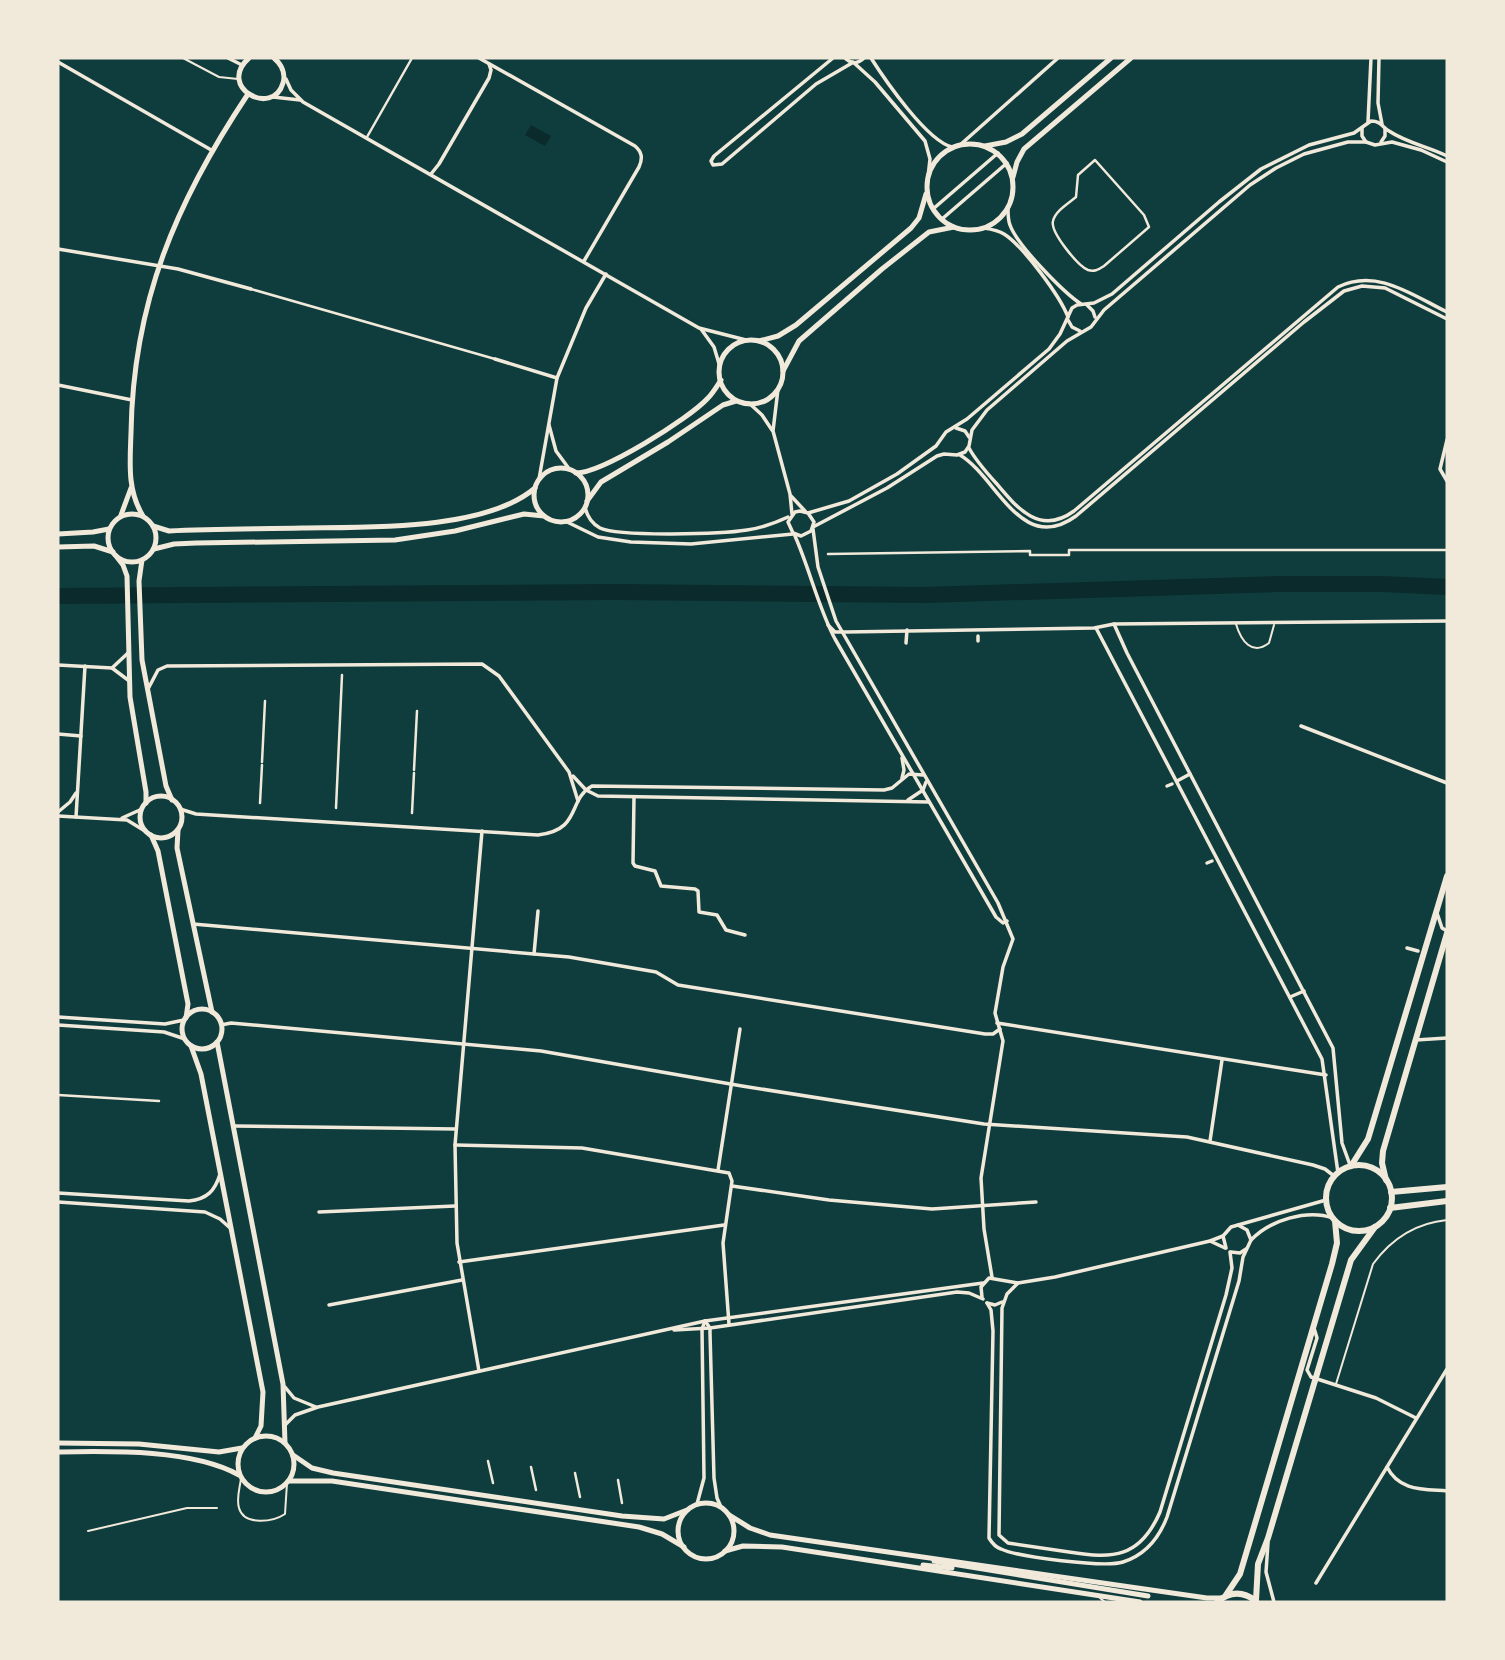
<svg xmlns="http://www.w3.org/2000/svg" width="1505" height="1660" font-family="'Exo 2',sans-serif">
	<rect width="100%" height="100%" fill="#0f3d3e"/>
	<path fill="#0a2a2b" d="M531,125L551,136L545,146L525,135Z"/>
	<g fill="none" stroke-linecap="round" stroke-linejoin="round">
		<path stroke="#0a2a2b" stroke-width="16" d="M58,596L616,592L925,595L1278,584H1383L1447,587"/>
		<g stroke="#f1e9da" stroke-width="2">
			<path d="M183,58L219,77L238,79"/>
			<path d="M1236,624C1241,641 1252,656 1269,643L1274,625"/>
			<path d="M1336,1384L1373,1264C1392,1238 1416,1223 1447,1220"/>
			<path d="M241,1478C240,1488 236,1498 239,1508C244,1526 273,1522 285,1514L287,1483"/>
			<path d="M88,1531L187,1508H217"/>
			<path d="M1100,1598L1105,1602"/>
		</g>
		<g stroke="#f1e9da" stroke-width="2.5">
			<path d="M367,137L412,58"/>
			<path d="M1095,160L1144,215L1149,227L1104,266C1098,270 1094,272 1088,270C1078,266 1050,232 1053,221C1055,211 1069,203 1076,197L1078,175Z"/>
			<path d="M251,289L495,359"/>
			<path d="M828,554L1030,551V555H1069V550H1447"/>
			<path d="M262,762L265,701"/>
			<path d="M414,770L417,711"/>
			<path d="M260,803L262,765"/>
			<path d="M336,808L342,675"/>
			<path d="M412,813L414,773"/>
			<path d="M58,1095L159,1101"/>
			<path d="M488,1461L493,1483"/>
			<path d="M531,1467L536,1490"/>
			<path d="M575,1473L580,1497"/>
			<path d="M618,1480L622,1503"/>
		</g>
		<g stroke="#f1e9da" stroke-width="3.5">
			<path d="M228,58L242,65"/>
			<path d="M479,58L635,146C642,152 643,158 639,167L584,261"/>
			<path d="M833,58L714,156L711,161L713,165L722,164L816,84L852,63"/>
			<path d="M845,58C851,64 858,64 864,58"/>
			<path d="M871,58C885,80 927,141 952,147"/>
			<path d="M1379,58L1378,103L1382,124"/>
			<path d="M58,62L213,151"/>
			<path d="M853,62L875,82L925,141L930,159L928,177"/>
			<path d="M286,79L291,90L303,102L699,328L746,340"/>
			<path d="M273,97L300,100"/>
			<path d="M1368,122L1371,58"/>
			<path d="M1362,128V136L1366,142"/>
			<path d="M1381,142L1385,136V129"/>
			<path d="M960,145L1058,58"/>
			<path d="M431,174L439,164L489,78L491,70L489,64"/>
			<path d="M933,209L998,153"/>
			<path d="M1008,209C1008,214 1008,220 1010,225C1017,245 1063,292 1081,304"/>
			<path d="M942,219L1007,163"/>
			<path d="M983,228C990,229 998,230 1004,234C1023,246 1060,296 1068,317"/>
			<path d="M58,249L178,269L251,289"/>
			<path d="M1087,305L1093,311L1095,317"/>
			<path d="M1068,320L1072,327L1080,331"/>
			<path d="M701,329L714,347L720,367"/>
			<path d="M495,359L557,378"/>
			<path d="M58,385L132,400"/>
			<path d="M778,389L773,431L790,494L792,514"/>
			<path d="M749,403L762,415L772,430"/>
			<path d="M549,425L556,451L570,470"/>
			<path d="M956,428L965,431L969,437"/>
			<path d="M1447,440L1440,469L1447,481"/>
			<path d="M969,448C976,461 986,472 996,483C1017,508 1040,536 1074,511L1338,287C1377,268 1412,295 1447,312"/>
			<path d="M960,455C997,477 1021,556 1076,516L1304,322L1344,291L1362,286L1385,288L1447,319"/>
			<path d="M539,479L557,378L586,308L606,274"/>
			<path d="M791,496L805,511"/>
			<path d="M585,507C587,516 591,523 600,528C619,537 723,534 747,530C762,528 775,523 788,517"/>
			<path d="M808,513L814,522L811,531L801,536L793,533L788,522L795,512L800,511L808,513L849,501L897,474L936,446L946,432L967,419L1049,349L1060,334L1072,308L1077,305L1094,303L1112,294L1219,202L1261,169L1309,145L1354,133L1371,121C1381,121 1382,127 1389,131C1407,143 1429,147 1447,156"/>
			<path d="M565,521L598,537L631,542L691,544L793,534"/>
			<path d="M813,527L887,488L937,456L944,454L957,455L965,452L969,446L972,430L987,410L1067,341L1091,327L1104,310L1250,185L1276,168L1304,154L1348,142H1366L1375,145L1392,142L1421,150L1447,162"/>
			<path d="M813,529L818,567L836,621L998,903L1013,939L1003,967L995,1013L1003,1041L981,1178L984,1229L992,1277"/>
			<path d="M795,536C810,570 818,607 835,639L996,917L1003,923L1007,921"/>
			<path d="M1114,624L1127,653L1333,1048L1342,1143L1350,1165"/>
			<path d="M828,625L835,632H846L1094,628L1114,624L1447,621"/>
			<path d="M1096,628L1322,1059L1338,1173"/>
			<path d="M978,641V636"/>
			<path d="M906,643L907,630"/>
			<path d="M58,665L112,668L128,680"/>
			<path d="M112,668L128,653"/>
			<path d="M148,689L158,670L167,666L482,664L499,676L569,772L578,801"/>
			<path d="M1301,726L1447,783"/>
			<path d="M58,734L81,736"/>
			<path d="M902,758L904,770L902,778"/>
			<path d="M573,776L586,790L598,796L929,802"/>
			<path d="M1177,781L1190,774"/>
			<path d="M1167,786L1172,784"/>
			<path d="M634,797L633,863L635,866L655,871L661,886L695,889L698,891L699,912L717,915L726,930L745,935"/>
			<path d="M908,800L923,790L926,782"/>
			<path d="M180,809L196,814L538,835C582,830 567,800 592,786L884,790L892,788L909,774L923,775"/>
			<path d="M58,812L70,802L76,793"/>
			<path d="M58,816L127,820L145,831"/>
			<path d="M76,817L85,666"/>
			<path d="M122,818L142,809"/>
			<path d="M1207,863L1212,861"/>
			<path d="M1437,913L1442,928L1447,931"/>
			<path d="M193,924L569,957L656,972L678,985L985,1034H993L1000,1029"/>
			<path d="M1407,948L1418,951"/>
			<path d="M534,954L538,911"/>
			<path d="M1290,997L1304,991"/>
			<path d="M58,1017L165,1024L184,1020"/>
			<path d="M997,1023L1326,1075"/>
			<path d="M58,1025L164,1032L185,1039"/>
			<path d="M221,1025L231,1023L541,1051L742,1086L984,1124L1187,1137L1313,1165L1325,1169L1334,1176"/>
			<path d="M1416,1040L1447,1038"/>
			<path d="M234,1126L456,1129"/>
			<path d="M1210,1141L1222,1060"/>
			<path d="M455,1145L582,1148L729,1173L732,1181L723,1243L729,1324"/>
			<path d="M718,1170L740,1029"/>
			<path d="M732,1186L829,1200L932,1209L1036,1202"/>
			<path d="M58,1193L189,1201C207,1199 215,1191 220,1174"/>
			<path d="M58,1202L205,1212L220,1219L229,1227"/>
			<path d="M319,1212L455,1206"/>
			<path d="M1251,1240C1270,1220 1307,1209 1333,1218"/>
			<path d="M1210,1241L1225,1248"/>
			<path d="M1226,1248L1223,1236L1231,1227L1326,1200"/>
			<path d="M1231,1252L1240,1253L1246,1249"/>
			<path d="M459,1262L724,1225"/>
			<path d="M1018,1283L1007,1294L1002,1308L999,1535L1008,1543C1029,1546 1049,1549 1069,1552C1113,1559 1140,1558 1160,1512L1226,1295L1232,1268L1230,1252"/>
			<path d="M982,1297L981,1287L989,1278L1018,1283L1055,1277L1210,1241L1223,1236"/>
			<path d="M987,1303L991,1310L993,1331L989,1538C992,1543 995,1547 1001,1549C1018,1557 1105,1568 1123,1562C1145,1555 1159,1538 1167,1517L1239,1281L1243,1257L1251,1240L1247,1230L1238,1225"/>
			<path d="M987,1303L995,1305L1002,1302"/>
			<path d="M329,1305L462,1280"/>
			<path d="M705,1321L710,1328V1333L714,1478L717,1498L721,1507"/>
			<path d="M1314,1328L1317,1338L1307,1370L1311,1377L1376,1398L1416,1418"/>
			<path d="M674,1330L710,1328L957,1292L969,1293L983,1299"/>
			<path d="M479,1371L457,1243L455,1145L482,831"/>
			<path d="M285,1387L294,1398L316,1407"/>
			<path d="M285,1425L295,1415L318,1407L705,1321L983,1283"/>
			<path d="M1387,1467C1399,1491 1423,1489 1447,1491"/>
			<path d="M697,1504L704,1478L702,1329L705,1321"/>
			<path d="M1268,1543L1266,1572L1274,1602"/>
			<path d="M1316,1583L1447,1369"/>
		</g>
		<g stroke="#f1e9da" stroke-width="5">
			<path d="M249,58C216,87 273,118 283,83C286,73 281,64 274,58"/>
			<circle cx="970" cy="187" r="43"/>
			<path d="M985,146L1006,142L1022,134L1111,58"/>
			<path d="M1013,177L1017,162L1024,149L1131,58"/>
			<circle cx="751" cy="372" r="32"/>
			<path d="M759,341L778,336L796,325L911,228L919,218L926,194"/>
			<path d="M783,371L799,341L882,269L929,232L954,227"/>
			<circle cx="561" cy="495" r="27"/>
			<path d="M576,473C602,473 689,419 708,398C713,393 717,386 721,380"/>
			<path d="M587,501L601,482L668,442L723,405L736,401"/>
			<circle cx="132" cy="538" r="24"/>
			<path d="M121,515L131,488"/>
			<path d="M143,516C127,490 130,463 131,433C133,302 176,202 248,94"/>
			<path d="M153,526L169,531C213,529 258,529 302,528C366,527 485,531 535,488"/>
			<path d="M58,534L93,532L109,529"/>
			<path d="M58,547L94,546L113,552"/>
			<path d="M154,549L174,544L196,543L395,540L455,531L524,514L544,516"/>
			<path d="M116,556L123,565L127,576L130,697L146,792V803"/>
			<path d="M142,560L139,581L142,660L166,786L172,800"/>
			<circle cx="161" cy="817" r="21"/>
			<path d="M178,830L177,848L212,1012"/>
			<path d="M151,835L158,851L188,1004L186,1018"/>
			<circle cx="202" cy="1029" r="20"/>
			<path d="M217,1042L283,1384L285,1443"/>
			<path d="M191,1046L201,1074L263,1392L261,1426L255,1438"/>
			<circle cx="266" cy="1464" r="28"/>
			<path d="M58,1443L139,1444L219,1452L242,1448"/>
			<path d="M58,1452C111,1451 192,1449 239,1475"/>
			<path d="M293,1455L312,1468L333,1473L622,1516L664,1519L687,1510"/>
			<path d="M289,1481H332L639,1527L662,1534L684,1547"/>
			<circle cx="706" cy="1531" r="28"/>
			<path d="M729,1515L750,1528L770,1535L1207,1598H1222"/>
			<path d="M725,1551L743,1546L782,1547L1140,1602"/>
			<path d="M934,1561L1148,1596"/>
			<path d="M923,1565L952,1568"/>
		</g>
		<g stroke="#f1e9da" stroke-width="6">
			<circle cx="1359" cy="1198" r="33"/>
			<path d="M1351,1166L1368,1139L1447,876"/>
			<path d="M1386,1180L1382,1163L1383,1151L1447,933"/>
			<path d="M1391,1192L1447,1187"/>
			<path d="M1390,1208L1447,1201"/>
			<path d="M1226,1595L1240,1574L1332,1264L1337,1243L1335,1221"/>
			<path d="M1256,1600L1258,1564L1268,1538L1351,1260L1375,1227"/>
			<path d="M1217,1602C1230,1591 1243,1591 1256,1601"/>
		</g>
	</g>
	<rect width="1505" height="1660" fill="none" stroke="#f1e9da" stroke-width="119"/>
</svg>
